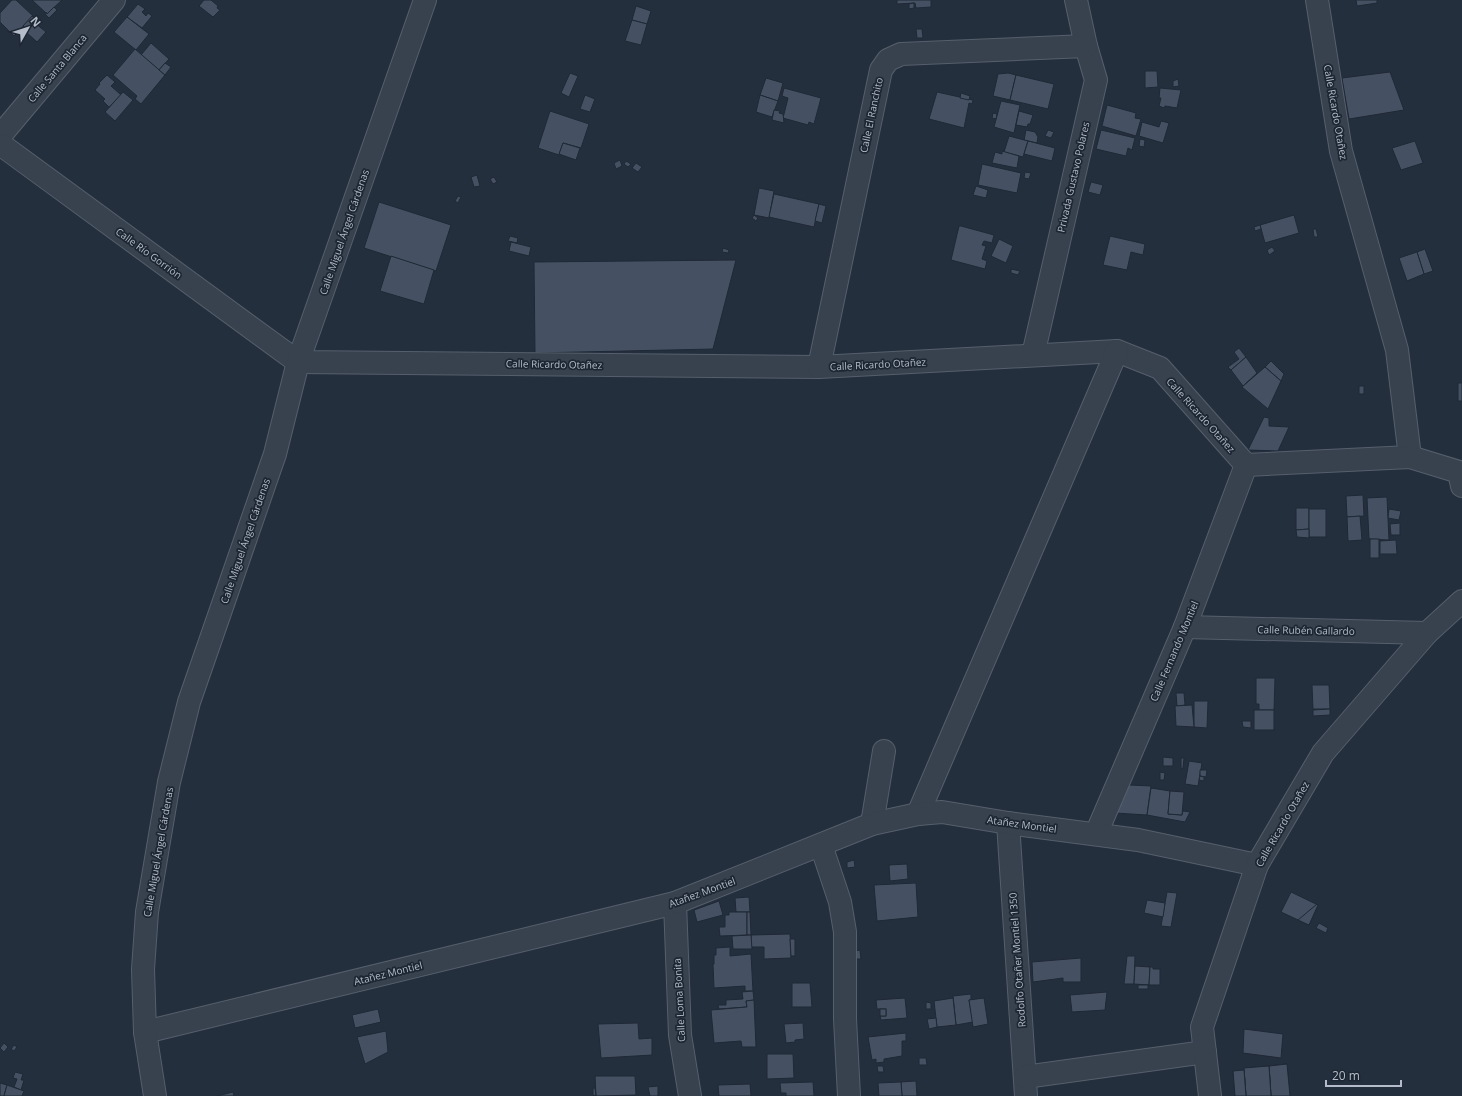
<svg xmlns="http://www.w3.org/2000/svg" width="1462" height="1096" font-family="'Open Sans',sans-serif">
	<rect width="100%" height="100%" fill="#242f3e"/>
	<g fill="#455162" stroke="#1f2835">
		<path d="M12,0H16L33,16L14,36L0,22V13Z"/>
		<path d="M32,0H62L47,14Z"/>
		<path d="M204,0H211L218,6L217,8L220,10L213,17L199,6Z"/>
		<path d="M897,0H931V7L916,8L915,3L897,4Z"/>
		<path d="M1356,0H1377V3L1357,6Z"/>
		<path d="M914,3V8L909,9V4Z"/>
		<path d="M138,4L145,9L142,12L146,16L148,13L152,16L142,28L127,17Z"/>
		<path d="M636,6L651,11L647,24L632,20Z"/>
		<path d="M54,7L57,10L49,18L45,14L46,12L47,14Z"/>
		<path d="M32,16L37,21L28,30L23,26Z"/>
		<path d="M127,17L149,34L136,50L114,32Z"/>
		<path d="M632,20L647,24L641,45L625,41Z"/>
		<path d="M35,23L46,32L37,42L26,32Z"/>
		<path d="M916,29H922L923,38H917Z"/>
		<path d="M151,43L169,59L159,70L141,55Z"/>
		<path d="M135,49L165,75L141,104L135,99L137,96L113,75Z"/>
		<path d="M165,63L171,67L165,75L159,70Z"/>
		<path d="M1145,71H1157L1158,87L1145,88Z"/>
		<path d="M1390,72L1404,110L1349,119L1342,78Z"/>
		<path d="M570,73L578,76L569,97L561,93Z"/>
		<path d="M1008,73L1016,75L1010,100L993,96L998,74Z"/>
		<path d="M107,75L115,82L111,86L121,95L109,107L103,101L105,99L95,90L100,84L99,83Z"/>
		<path d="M1016,75L1054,84L1048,109L1010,100Z"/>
		<path d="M766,78L783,83L778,101L760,95Z"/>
		<path d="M1178,79L1179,86L1173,87V81Z"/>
		<path d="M784,88L821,98L814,124L809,122L808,125L783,118L788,98L782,96Z"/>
		<path d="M1160,88L1181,90L1177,108L1165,106L1164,108L1159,106L1161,98H1159Z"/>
		<path d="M123,92L133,100L115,121L105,112Z"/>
		<path d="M937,92L973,100L972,104L969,103L964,128L929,119Z"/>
		<path d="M961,93L970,96L969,100L960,98Z"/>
		<path d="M585,95L595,99L590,112L580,109Z"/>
		<path d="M760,95L778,101L772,117L756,112Z"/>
		<path d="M1001,101L1020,105L1014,133L994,127Z"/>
		<path d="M1107,105L1136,113L1135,118L1141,119L1136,136L1102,126Z"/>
		<path d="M774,110L780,111L779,113L783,114L784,123L772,120Z"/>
		<path d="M550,111L589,124L581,148L563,143L559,155L538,148Z"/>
		<path d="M1019,111L1033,115L1030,124H1028L1027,127L1016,125Z"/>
		<path d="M993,113L997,114L996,119L992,118Z"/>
		<path d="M1161,121L1169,123L1163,143L1139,136L1142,122L1159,127Z"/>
		<path d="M1026,130L1035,132L1038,137L1037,143L1024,140Z"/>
		<path d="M1048,130L1054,132L1051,138L1045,136Z"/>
		<path d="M1101,130L1135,138L1132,150L1128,148L1126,156L1096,149Z"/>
		<path d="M1009,136L1028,141L1023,157L1004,152Z"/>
		<path d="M1140,139L1145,140L1144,147L1139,146Z"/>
		<path d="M1028,141L1055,148L1052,161L1024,154Z"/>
		<path d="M1415,141L1423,163L1401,170L1392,148Z"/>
		<path d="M563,143L580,148L576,160L559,154Z"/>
		<path d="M1002,151L1019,156L1017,168L992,163L995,152L1002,154Z"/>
		<path d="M620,160L622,166L616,169L614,163Z"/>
		<path d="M626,161L631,164L628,167L624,164Z"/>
		<path d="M636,163L642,167L638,172L632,168Z"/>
		<path d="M982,164L1021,173L1017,193L978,185Z"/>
		<path d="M1025,172L1031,173L1029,179L1024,178Z"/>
		<path d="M477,175L480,186L474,187L471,177Z"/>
		<path d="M494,177L497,182L493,184L490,179Z"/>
		<path d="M1091,182L1103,185L1100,195L1088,192Z"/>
		<path d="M976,186L988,190L986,198L973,195Z"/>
		<path d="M759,188L774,191L769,218L754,215Z"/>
		<path d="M774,194L819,204L814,227L769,217Z"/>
		<path d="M458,196L461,197L458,203L455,201Z"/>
		<path d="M379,202L451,225L436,271L364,248Z"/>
		<path d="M819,204L826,206L822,223L815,221Z"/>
		<path d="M754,215L758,218L756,221L752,218Z"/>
		<path d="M1294,215L1299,233L1265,243L1260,225Z"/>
		<path d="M1260,225L1261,229L1255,231L1254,227Z"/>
		<path d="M959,226H961L994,235L992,243L984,241L982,245L986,246L982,259L987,261L985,269L951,260Z"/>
		<path d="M1313,229H1316L1318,237H1314Z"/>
		<path d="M510,236L518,238L517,243L508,241Z"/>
		<path d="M1110,236L1145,244L1143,255L1131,252L1127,270L1103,265Z"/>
		<path d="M999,239L1013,246L1006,263L991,256Z"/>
		<path d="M511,242L531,247L529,256L509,251Z"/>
		<path d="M1272,247L1275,251L1269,255L1267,250Z"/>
		<path d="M723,248L729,250L728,253L722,252Z"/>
		<path d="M1425,249L1433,271L1424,274L1417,252Z"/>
		<path d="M1417,252L1424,274L1407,281L1399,258Z"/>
		<path d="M391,256L434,270L424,304L380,291Z"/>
		<path d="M736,260L713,349L535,353L534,262Z"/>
		<path d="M1011,269L1020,271L1018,275L1011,273Z"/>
		<path d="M1239,348L1246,357L1231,370L1228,367L1239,359L1234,352Z"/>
		<path d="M1246,357L1257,373L1243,386L1231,370Z"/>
		<path d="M1271,361L1284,374L1281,381L1265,367Z"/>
		<path d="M1265,367L1281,381L1268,409L1242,387Z"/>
		<rect x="1458" y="383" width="4" height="18"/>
		<rect x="1359" y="386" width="5" height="8"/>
		<path d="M1264,417L1269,418V426L1289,427L1278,451L1248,450Z"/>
		<path d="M1363,495L1364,516L1347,517L1346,496Z"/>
		<path d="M1387,497L1389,540L1369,539L1367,498Z"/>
		<path d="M1296,508H1309V529L1296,530Z"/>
		<rect x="1309" y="509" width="17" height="28"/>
		<path d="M1389,509L1401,511L1399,520L1388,518Z"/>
		<path d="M1360,516L1362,540L1348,541L1347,517Z"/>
		<path d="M1400,523V535H1391L1390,524Z"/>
		<path d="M1309,529V538L1297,537L1296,530Z"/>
		<rect x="1370" y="539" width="9" height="19"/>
		<path d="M1396,540L1397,554H1380V541Z"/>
		<path d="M1256,678H1275L1274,710H1259V704H1256Z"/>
		<path d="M1312,685H1329L1330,709H1313Z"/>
		<path d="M1176,693H1184L1185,705L1177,706Z"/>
		<path d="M1194,701H1208L1207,728L1194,727Z"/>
		<path d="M1192,705L1194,727L1176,726L1175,706Z"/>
		<path d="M1330,709V715L1313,716V710Z"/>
		<rect x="1254" y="710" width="20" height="20"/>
		<path d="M1242,721H1251V728L1243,727Z"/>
		<path d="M1163,757L1173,758V766H1163Z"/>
		<path d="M1181,758H1184L1183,768L1181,769Z"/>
		<path d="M1189,761L1202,763L1198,786L1185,784Z"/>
		<path d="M1200,770H1207L1206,777L1200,776Z"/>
		<path d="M1160,772L1165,773L1164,780H1160Z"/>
		<path d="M1200,776L1204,777V781L1199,780Z"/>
		<path d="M1129,785L1151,786L1147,815L1115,813Z"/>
		<path d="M1151,788L1170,791L1168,814L1182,815L1183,811L1190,812L1185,822L1147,815Z"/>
		<path d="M1170,791L1184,792L1182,815L1168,814Z"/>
		<path d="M854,860L855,867L847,868V862Z"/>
		<path d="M907,864L908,879L890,881L889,865Z"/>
		<path d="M916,883L918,917L877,921L874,885Z"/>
		<path d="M1167,892L1177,893L1171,927L1161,926Z"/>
		<path d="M1291,892L1318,905L1309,925L1281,912Z"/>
		<path d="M749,897L750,912H736L735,898Z"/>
		<path d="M1147,900L1165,903L1163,917L1144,913Z"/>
		<path d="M719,901L723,915L697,922L694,910Z"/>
		<path d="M1317,904L1318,905L1309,925L1298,920Z"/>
		<path d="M729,912H747V935L720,936L719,927H725V915H729Z"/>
		<path d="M747,912H750L751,935H747Z"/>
		<path d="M1319,923L1328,928L1326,933L1316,928Z"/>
		<path d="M790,934L791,958L764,959V947H751V935Z"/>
		<path d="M751,935L752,949H733L732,936Z"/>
		<path d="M790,939H795V956H791Z"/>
		<path d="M730,947V956L751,954L753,991H745V986L714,988L713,964H714V955H716V948Z"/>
		<path d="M860,950L861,959H856L855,951Z"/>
		<path d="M1127,956H1135L1134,984H1124Z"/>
		<path d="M1081,958V982H1063V978L1033,982L1032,962Z"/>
		<path d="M1135,966L1150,967L1149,985L1134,984Z"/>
		<path d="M1150,967H1153V969H1160V985H1149Z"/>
		<path d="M792,983H810L812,1007H792Z"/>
		<rect x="1138" y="985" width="10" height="4"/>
		<path d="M753,991L754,1000L746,1001L747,1007L719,1009L718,1005H726V1000L743,999L742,992Z"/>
		<path d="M1107,992L1105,1010L1072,1012L1070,995Z"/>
		<path d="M971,994V999L969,1000L973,1022L956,1025L953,996Z"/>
		<path d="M905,998L907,1018L881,1020L880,1016H886V1009H877L876,1000Z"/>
		<path d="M953,998L956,1025L937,1027L934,1001Z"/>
		<path d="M984,998L988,1024L973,1027L969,1000Z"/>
		<path d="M754,1000L756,1047H742L741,1041L714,1043L711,1010L747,1007L746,1001Z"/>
		<path d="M926,1002L931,1003V1009H926Z"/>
		<path d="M378,1009L381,1022L355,1028L352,1015Z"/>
		<rect x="880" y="1009" width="6" height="7"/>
		<path d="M936,1018L937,1027L929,1029L927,1019Z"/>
		<path d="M638,1023L639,1039L652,1038V1055L601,1058L598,1024Z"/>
		<path d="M803,1023L804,1039L795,1040V1042L786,1043L784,1024Z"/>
		<path d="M1244,1029L1283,1034L1281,1058L1243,1053Z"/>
		<path d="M386,1031L388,1052L365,1064L357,1037Z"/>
		<path d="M906,1033V1041H902V1056L884,1059V1062L876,1063V1059L872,1060L868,1037Z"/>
		<path d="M4,1043L8,1047L4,1052L0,1048Z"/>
		<path d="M14,1045L17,1047L14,1051L11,1049Z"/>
		<path d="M767,1054H793L794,1078L767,1079Z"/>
		<path d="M919,1058H926L927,1065H919Z"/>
		<path d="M1287,1064L1290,1096H1271L1269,1066Z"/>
		<path d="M1287,1064L1290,1096H1271L1269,1066Z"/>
		<path d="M877,1066H883L884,1072H878Z"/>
		<path d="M1269,1066L1271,1096H1246L1244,1068Z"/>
		<path d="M1269,1066L1271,1096H1246L1244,1068Z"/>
		<path d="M1244,1070L1246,1096H1235L1233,1071Z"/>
		<path d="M1244,1070L1246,1096H1235L1233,1071Z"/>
		<path d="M15,1072L23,1074L21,1080H24L21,1090L14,1087L17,1079L13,1078Z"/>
		<path d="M595,1076H635L636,1095L596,1096Z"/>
		<path d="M916,1081L917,1096H902L901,1082Z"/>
		<path d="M813,1082L814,1096H786V1093H781L780,1083Z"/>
		<path d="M901,1082L902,1096H879L878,1083Z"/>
		<path d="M0,1083L7,1085L4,1096H0Z"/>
		<path d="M750,1084L751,1096H719L718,1085Z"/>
		<path d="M7,1085L24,1091L22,1096H4Z"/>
		<path d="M658,1086V1096H650L648,1087Z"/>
		<path d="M593,1088H595L596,1096L593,1095Z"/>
		<path d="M233,1092L234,1096H217Z"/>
	</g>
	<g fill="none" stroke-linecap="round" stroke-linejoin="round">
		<defs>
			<g id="minor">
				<path d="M1317,0L1341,151L1397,350L1410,457"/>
				<path d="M0,136L114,0"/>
				<path d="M0,144L298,362L819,367L1117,351L1160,368L1246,465L1410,457L1459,472L1462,486"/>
				<path d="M1033,355L1096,80L1086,46L1076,0"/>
				<path d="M819,367L881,70L888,60L901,54L1086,46"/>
				<path d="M1185,627L1427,633"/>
				<path d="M918,814L1117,351"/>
				<path d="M1008,823L1026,1096"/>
				<path d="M872,824L884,751"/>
				<path d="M1096,834L1185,627L1246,465"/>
				<path d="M821,845L840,902L845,932V1019L849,1096"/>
				<path d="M675,903L680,1035L690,1096"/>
				<path d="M145,1032L675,903L872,824L918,814L942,812L1008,823L1138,840L1257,865"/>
				<path d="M1025,1077L1205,1052"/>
				<path d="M155,1096L145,1032L143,969L147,912L169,782L189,702L275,454L298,362L425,0"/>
				<path d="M1210,1096L1202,1027L1257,865L1323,753L1427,633L1462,601"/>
			</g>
		</defs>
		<use href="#minor" stroke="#565f6c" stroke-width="24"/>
		<use href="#minor" stroke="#38414e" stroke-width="22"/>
	</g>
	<g text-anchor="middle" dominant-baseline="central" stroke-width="3.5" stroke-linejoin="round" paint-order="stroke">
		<g font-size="10" fill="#b4bcc9" stroke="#1d2633">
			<text transform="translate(57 68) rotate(-50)">Calle Santa Blanca</text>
			<text transform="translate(1336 112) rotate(80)">Calle Ricardo Otañez</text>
			<text transform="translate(871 115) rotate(-78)">Calle El Ranchito</text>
			<text transform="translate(1073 177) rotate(-77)">Privada Gustavo Polares</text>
			<text transform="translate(344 232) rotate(-71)">Calle Miguel Ángel Cárdenas</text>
			<text transform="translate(149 253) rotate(36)">Calle Río Gorrión</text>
			<text transform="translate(554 364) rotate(1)">Calle Ricardo Otañez</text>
			<text transform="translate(878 364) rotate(-3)">Calle Ricardo Otañez</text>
			<text transform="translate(1201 415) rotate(48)">Calle Ricardo Otañez</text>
			<text transform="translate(245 541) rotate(-71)">Calle Miguel Ángel Cárdenas</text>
			<text transform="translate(1306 630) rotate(1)">Calle Rubén Gallardo</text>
			<text transform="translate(1174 651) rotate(-67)">Calle Fernando Montiel</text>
			<text transform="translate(1022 824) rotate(8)">Atañez Montiel</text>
			<text transform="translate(1282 824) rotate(-60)">Calle Ricardo Otañez</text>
			<text transform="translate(158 852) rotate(-80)">Calle Miguel Ángel Cárdenas</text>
			<text transform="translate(702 892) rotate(-20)">Atañez Montiel</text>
			<text transform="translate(1017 960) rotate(-94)">Rodolfo Otañer Montiel 1350</text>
			<text transform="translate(388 973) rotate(-14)">Atañez Montiel</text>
			<text transform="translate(679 1000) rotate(-93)">Calle Loma Bonita</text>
		</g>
	</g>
	<g transform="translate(28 28) rotate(51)" stroke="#1d2633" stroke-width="3" paint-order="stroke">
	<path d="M0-3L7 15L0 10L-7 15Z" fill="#b4bcc9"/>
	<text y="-6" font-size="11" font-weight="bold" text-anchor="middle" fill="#b4bcc9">N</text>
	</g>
	<path d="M1326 1080v6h75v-6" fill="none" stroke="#b4bcc9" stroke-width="2"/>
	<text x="1332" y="1080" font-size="12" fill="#b4bcc9" stroke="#1d2633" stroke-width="3" paint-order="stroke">20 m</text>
</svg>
